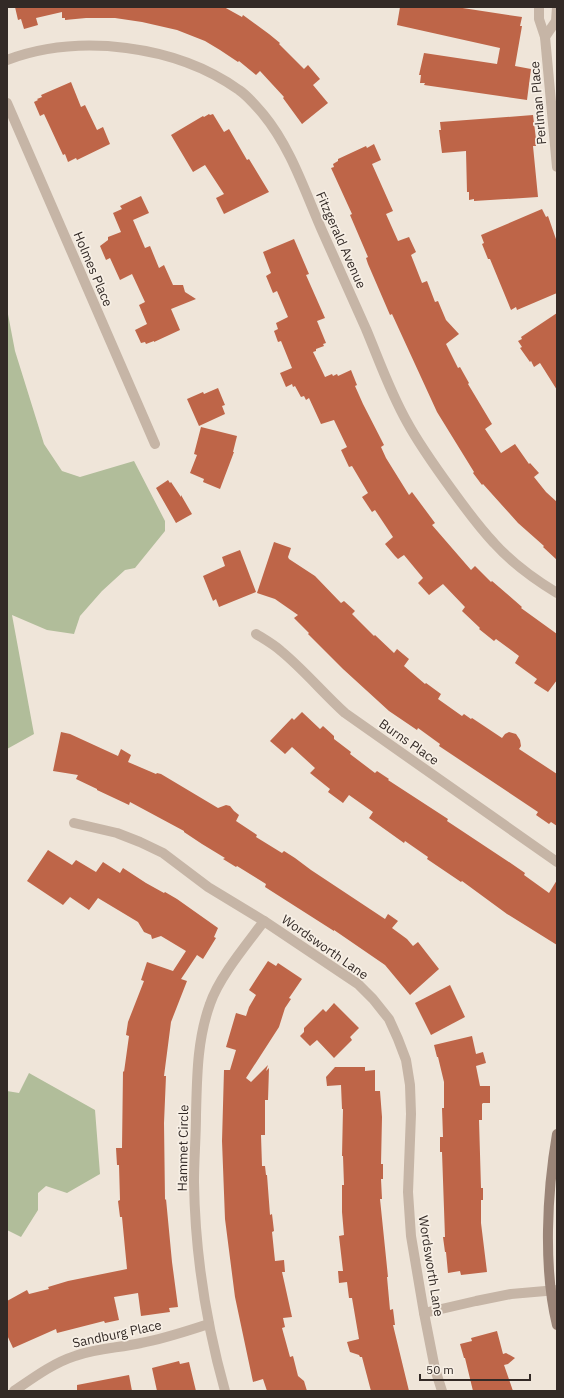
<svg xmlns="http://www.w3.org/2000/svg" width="564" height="1398" font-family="'IBM Plex Sans',sans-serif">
	<rect width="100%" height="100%" fill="#efe5d9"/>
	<g fill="#b1bd9a">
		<path d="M7,309L15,351L44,444L62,471L80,477L134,461L165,521V531L135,568L125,570L102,591L80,616L74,634L47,630L12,615L34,734L7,749Z"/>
		<path d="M29,1073L95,1110L100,1174L67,1193L46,1186L38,1193V1210L21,1237L7,1230V1091L19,1093Z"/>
	</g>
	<g fill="#be6548">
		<path d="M15,7H224L242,17L243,15L269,34L280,43L279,44L304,69L308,65L320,79L313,85L328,103L302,124L283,98L284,97L260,71L256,75L239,61L238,62L220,50L205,41L177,30L142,22L115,18H86L65,20V18H62V12L36,18L38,25L24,29L21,19L18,20Z"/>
		<path d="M400,7H456L522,17L520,26H522L515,66L531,69L527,100L424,85L425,83H420L421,75H419L424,53L497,64L500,48L397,25Z"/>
		<path d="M71,82L81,107L85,105L97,130L103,127L110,144L77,160L76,158L68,162L65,154L63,155L44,114L40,116L34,102L38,100L37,99L42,97L41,95Z"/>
		<path d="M209,114L210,115L213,114L224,132L229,129L247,160L249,159L269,192L224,214L216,198L224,194L205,165L193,172L171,135L203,116L204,117Z"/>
		<path d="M533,115L536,139V146H533L538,197L474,201V199L469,200V192H467L466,151L442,153L439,130H441L440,122Z"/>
		<path d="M374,144L381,160L372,164L393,211L386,214L398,241L409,237L416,252L411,255L422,283L427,281L435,302L438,301L446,320L459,334L446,344L458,368L460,367L469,383L468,384L492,424L485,429L501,453L515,444L529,464L530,463L539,473L534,477L546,492L557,502V560L543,547L544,546L518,523L483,484L482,485L473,473L474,472L437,412L392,314L390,315L368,264L366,258L368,257L350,215L352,214L331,168L334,167L333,164L338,161V159L366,146L367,148Z"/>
		<path d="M141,196L149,213L133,220L145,248L150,246L159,268L164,265L173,285H183L185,292L196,299L171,309L180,330L154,342V341L146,344L145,342L141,343L135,330L147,324L139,305L145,302L132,274L120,280L110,258L106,260L100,246L108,240V237L121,232L113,213L122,209L120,206Z"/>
		<path d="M542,209L546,217L548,216L557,242V293L517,310L516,307L511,310L490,259H488L482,244L484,243L481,235Z"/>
		<path d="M294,239L309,274L306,275L325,318L317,321L326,343L323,344L324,346L316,349V351L313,352L325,377L332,374L333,376L337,374L338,376L351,370L357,385L355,386L363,404L384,445L381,447L386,458L409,495L412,492L435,523L432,525L471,570L475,566L491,582L492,581L522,607L521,608L557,634V680L548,692L534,683L537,679L515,663L519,656L496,639L494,641L479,629L480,628L462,611L465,607L443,584L429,595L418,583L423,578L404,555L398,559L395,556L385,544L393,537L375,510L372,512L362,497L368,493L352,466L349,467L341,450L347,447L334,420L321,424L309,398L306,400L304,396L301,397L295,386L293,387L292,384L286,387L280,373L292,368L281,341L278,342L274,331L278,329L276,323L288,317L277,291L273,293L266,276L271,273L263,252Z"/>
		<path d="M557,313V390L540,363L534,367L531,361L530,362L520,348L522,347L518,341L522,339L521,337Z"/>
		<path d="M218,388L225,405L222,406L225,414L199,426L187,399L203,392L204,394Z"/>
		<path d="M201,427L237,436L233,452H234L220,489L203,482L204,479L190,473L197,455L194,454Z"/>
		<path d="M168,480L170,483L171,482L181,497V495L192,514L176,523L156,488Z"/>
		<path d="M274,542L291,548L288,557L289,559L315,576L341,603L344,601L355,611L352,614L374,636L375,635L394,653L397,649L409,659L404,666L425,684L426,683L441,694L438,699L462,716L464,714L471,719L472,718L502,738L505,734L509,732L516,734L520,740L521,746L519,749L557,774V826L551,822L549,824L536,815L538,812L439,746L440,744L418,728L417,730L389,711L343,669L308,634L309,633L294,618L298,615L275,599L257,593Z"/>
		<path d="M240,550L256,592L219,607L216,599L213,601L203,576L225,566L222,557Z"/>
		<path d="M302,712L320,729L323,726L334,736V739L351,752L350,754L375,773L377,771L389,779L388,780L448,819L447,821L512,864L525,873L524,875L549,893L557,880V945L507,914L462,881L461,882L427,859L428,857L405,841L404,843L369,818L373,812L349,795L343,803L328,792L330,789L310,773L315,768L292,747L285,754L270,741L292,718L294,720Z"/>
		<path d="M61,732L70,734L118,756L121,749L131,755L128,762L156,774L157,773L161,774L218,808L226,805L230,806L234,811L239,815L236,821L257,835L256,837L282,853L284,851L295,858L311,870L385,919L388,914L398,921L392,928L407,939L413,946L418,942L439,969L410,995L385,965L334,930V931L265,887L266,884L237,866L236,867L223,859L225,858L202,844L184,832V831L130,802L129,805L97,790V789L76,779L78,775L53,771Z"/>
		<path d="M48,850L72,865L76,860L96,872L103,862L120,873L123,868L146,883L164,893L165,892L177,899L218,928L214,937L216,938L203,959L197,955L181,979L187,981L171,1022L164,1076H166L164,1123L165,1200L166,1199L172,1262L178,1307L169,1308L170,1312L141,1316L138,1293L114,1297L119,1320L105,1323L104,1321L57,1333L56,1329L13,1348L7,1335V1301L27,1290L29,1294L49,1289L48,1287L68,1281L127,1269L122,1217H120L118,1201L120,1200L119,1165H117L116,1148H122L123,1071L124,1072L129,1036L126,1035L128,1022L144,981L141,980L147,962L173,971L186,951L161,936L152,939L151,935L144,932L138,922L98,898L89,910L70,897L63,905L27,881Z"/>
		<path d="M268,961L276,966L278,963L302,979L289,998L291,999L285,1008L279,1027L246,1078L251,1082L268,1065L266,1071L269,1068L268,1100H265V1135H261L262,1166H265L266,1175H267L270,1215L272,1214L274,1231L272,1232L275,1261L284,1260L285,1272H282L292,1317L283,1318L285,1327L282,1328L290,1357L293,1356L298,1376L304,1381L307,1391H267L263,1379L253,1382L235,1297L225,1219L222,1141L224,1070H230L236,1050L226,1047L236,1013L246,1016L249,1007L256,995L249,990Z"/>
		<path d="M450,985L465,1017L431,1035L415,1003Z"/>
		<path d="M334,1003L359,1028L350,1037L352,1040L334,1058L317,1040L310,1046L300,1036L304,1032V1028L323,1009L326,1012Z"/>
		<path d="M472,1036L476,1054L483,1052L486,1063L476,1066L480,1086H490V1103H483L482,1104V1120H479L481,1188H483V1200H481V1223L487,1272L461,1275L460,1271L448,1273L446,1252H445L443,1237H445L442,1152H440V1137H443L442,1108H444V1082L438,1057H437L434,1045Z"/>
		<path d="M335,1067H365V1071L375,1070V1091H380L382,1117L381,1164H383V1179H381L382,1199H380L388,1277H387L390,1310L393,1309L395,1325H393L409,1391H371L362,1357H360L359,1355L350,1352L347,1342L359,1339L352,1298H349L347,1282L339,1283L338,1271H343L339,1236L344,1235L342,1212V1185H344L343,1156H342L343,1109H342L341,1085L327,1086L326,1077Z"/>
		<path d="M497,1331L503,1354L506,1353L515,1358L508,1364L504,1365L513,1391H473L465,1358H464L460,1344L472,1341L471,1338Z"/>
		<path d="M179,1361L180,1364L189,1362L196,1391H157L152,1368Z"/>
		<path d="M129,1375L132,1391H77V1385Z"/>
	</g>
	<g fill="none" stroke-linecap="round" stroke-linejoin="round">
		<g stroke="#c6b5a6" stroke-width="10">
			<path d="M539,7V19L545,37L557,167"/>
			<path d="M545,37L556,21L557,7"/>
			<path d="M7,60C79,33 176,45 239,90C248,96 256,106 263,114C292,149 306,195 324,235C338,267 352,297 366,329C379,360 390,392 407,422C420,446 436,468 452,490C465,508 478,526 494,543C512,563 534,579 557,593"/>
			<path d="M7,103L155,444"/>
			<path d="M256,634C264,639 273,644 281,651C304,670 323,693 345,713L557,862"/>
			<path d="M74,823L117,833L140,842L163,853L208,887L264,921L358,984L373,999L389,1019L398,1039L406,1060L410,1085L411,1114L408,1192L411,1236L424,1313L435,1369L442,1391"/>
			<path d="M424,1313L476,1301L511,1294L557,1290"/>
			<path d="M14,1391C33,1378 53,1363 75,1356C97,1348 119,1348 141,1343C164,1339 187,1331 209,1324"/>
			<path d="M225,1391C206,1323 195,1252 194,1182C194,1159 196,1137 196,1115C197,1077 197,1040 210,1004C219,977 247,944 264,921"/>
		</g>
		<path stroke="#9a8477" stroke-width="10" d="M557,1134C547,1192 543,1268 557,1325"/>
	</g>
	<g text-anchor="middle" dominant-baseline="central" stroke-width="3.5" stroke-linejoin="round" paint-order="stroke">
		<g font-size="13" fill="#332a26" stroke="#f7efe5">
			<text transform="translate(538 103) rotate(-95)">Perlman Place</text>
			<text transform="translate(341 240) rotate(66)">Fitzgerald Avenue</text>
			<text transform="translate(93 269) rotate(67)">Holmes Place</text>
			<text transform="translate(409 742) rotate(35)">Burns Place</text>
			<text transform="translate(325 947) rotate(35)">Wordsworth Lane</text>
			<text transform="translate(183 1148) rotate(-89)">Hammet Circle</text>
			<text transform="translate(431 1266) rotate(81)">Wordsworth Lane</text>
			<text transform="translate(117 1334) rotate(-12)">Sandburg Place</text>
		</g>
	</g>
	<rect width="564" height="1398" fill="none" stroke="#332a26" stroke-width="16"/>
	<path d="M420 1374v6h110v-6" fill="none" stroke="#332a26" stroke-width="2"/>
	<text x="426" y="1374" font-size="12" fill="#332a26" stroke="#f7efe5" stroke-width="3" paint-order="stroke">50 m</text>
</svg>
